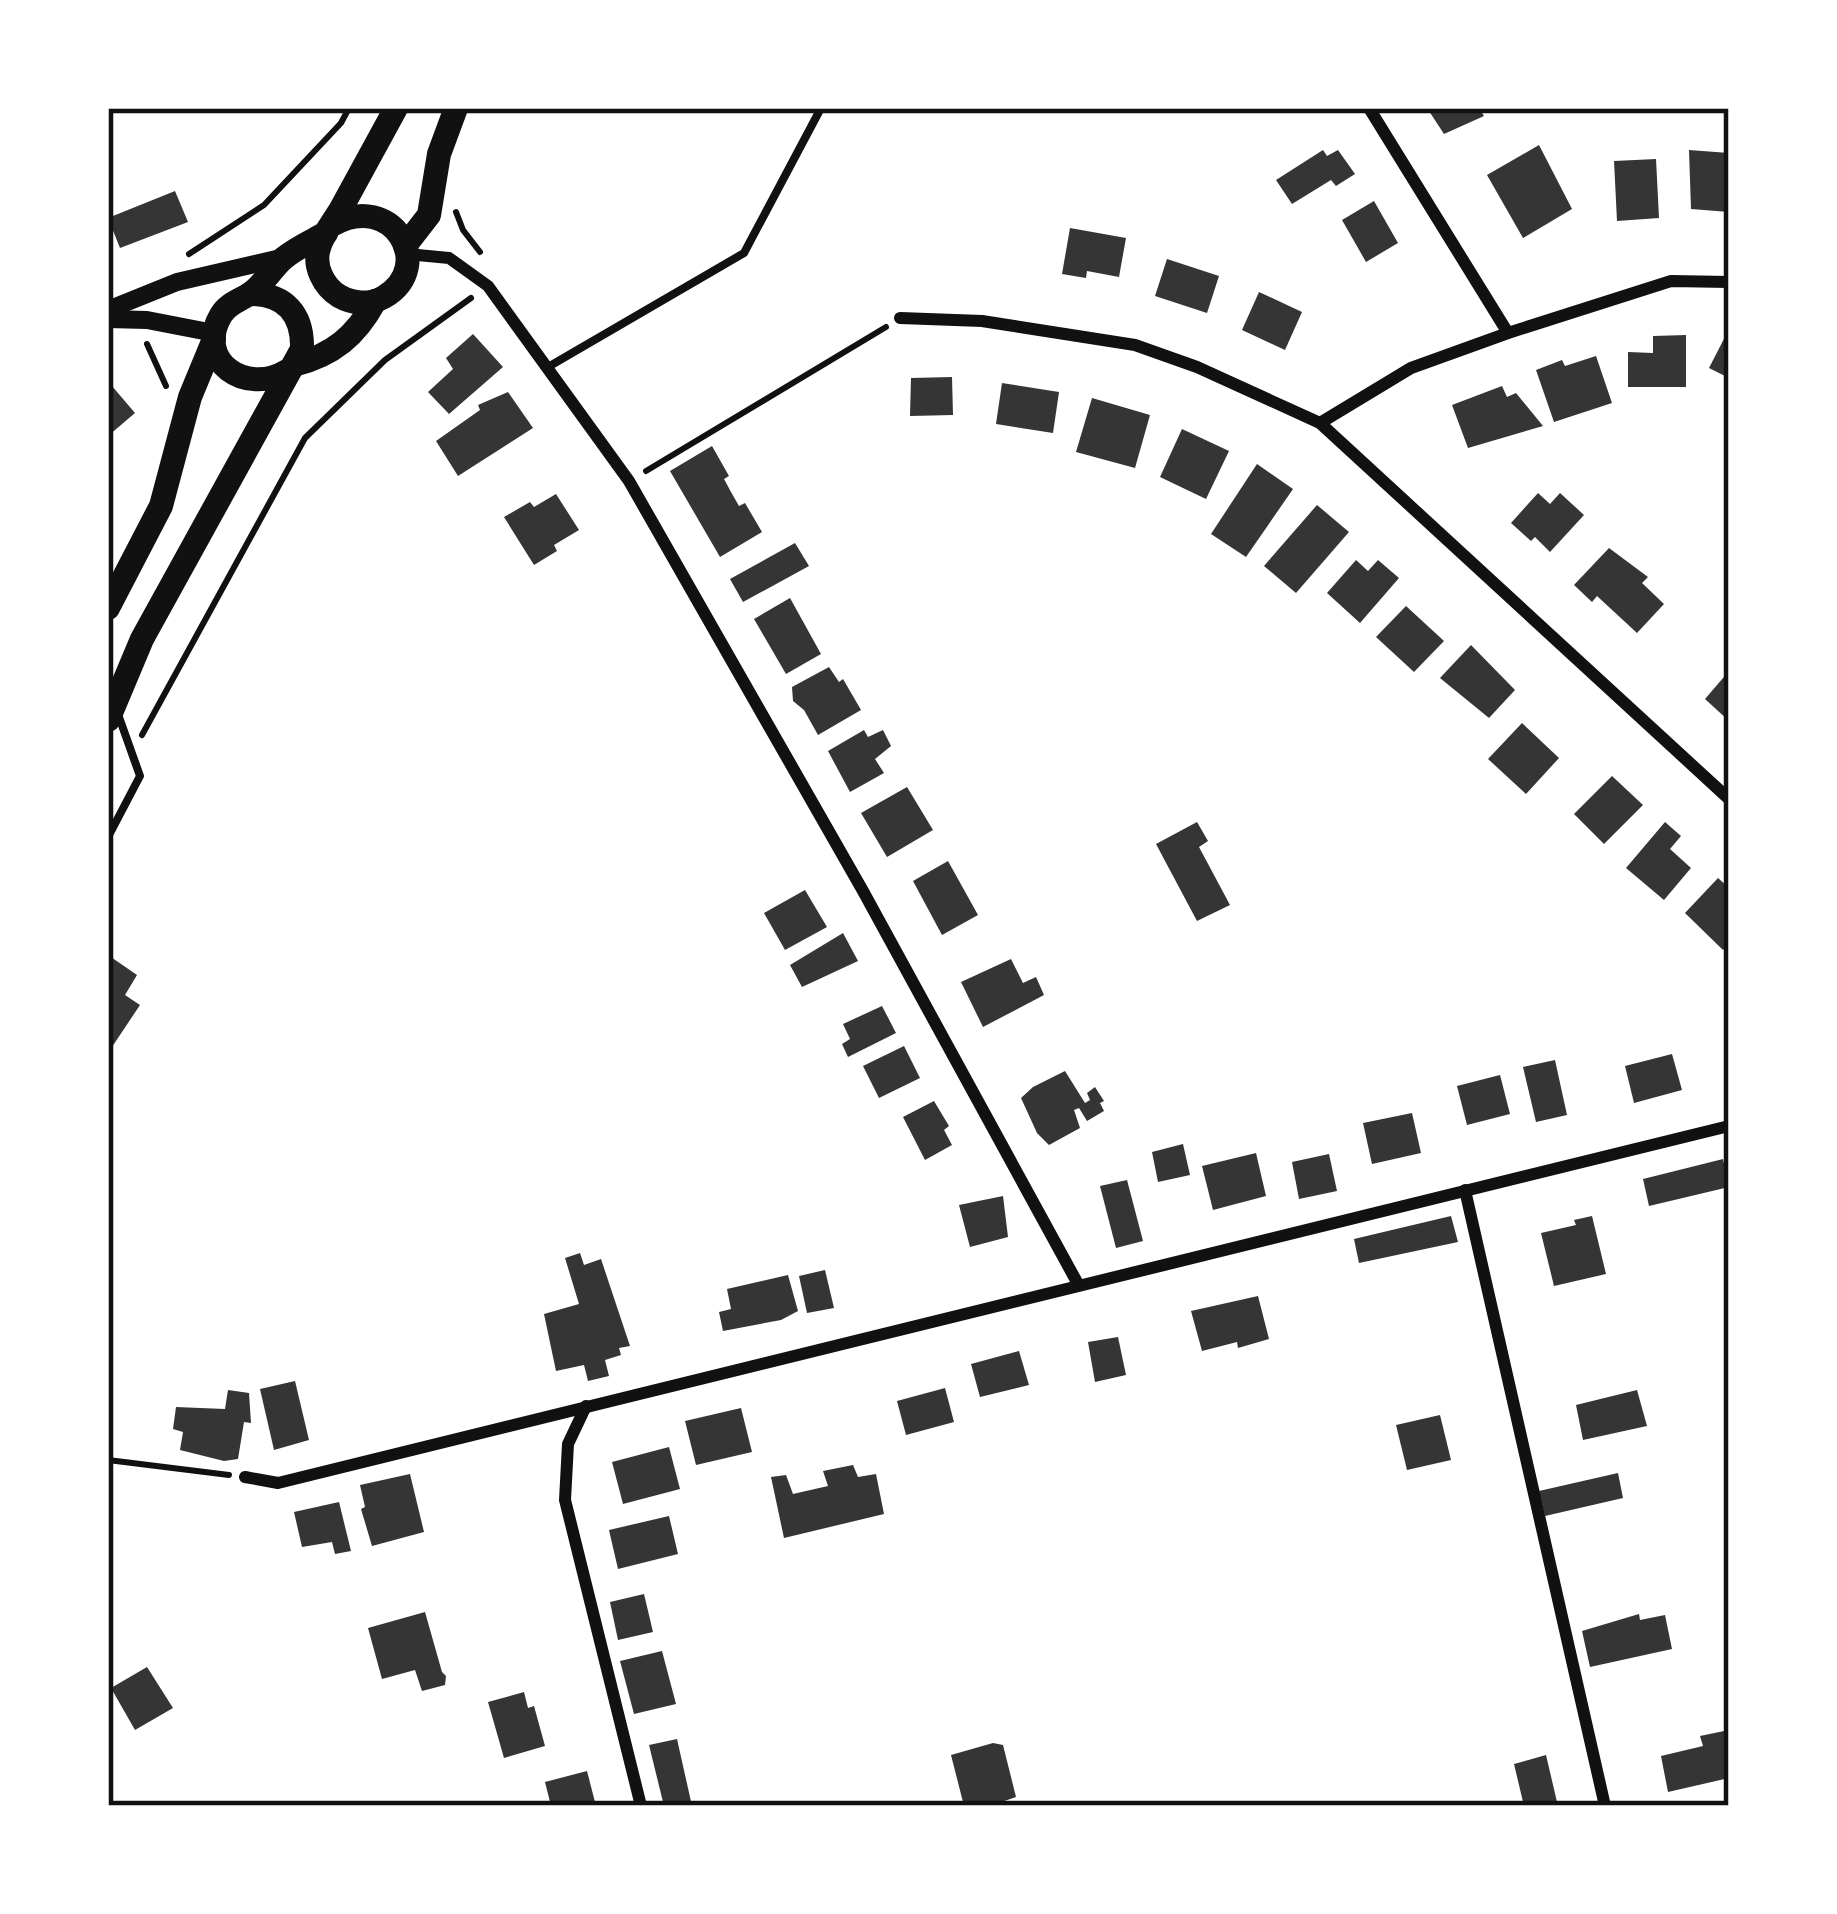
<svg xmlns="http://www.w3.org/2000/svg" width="1837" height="1914" font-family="Figtree,sans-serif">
	<rect width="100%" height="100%" fill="#fff"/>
	<g fill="#353535">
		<path d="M1427,108H1479L1484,116L1444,134Z"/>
		<path d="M1539,145L1572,209L1523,238L1487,175Z"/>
		<path d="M1323,150L1327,156L1338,150L1355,174L1336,186L1331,180L1292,204L1276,180Z"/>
		<path d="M1689,150L1729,153V212L1691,209Z"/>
		<path d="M1656,159L1659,218L1617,221L1614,161Z"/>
		<path d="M175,191L188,222L120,248L108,218Z"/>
		<path d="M1374,201L1398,243L1366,262L1342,220Z"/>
		<path d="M1070,228L1126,238L1119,277L1087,271L1086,278L1062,274Z"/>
		<path d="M1167,259L1219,276L1207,313L1155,296Z"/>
		<path d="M1259,292L1302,312L1285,350L1242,330Z"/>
		<path d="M1729,329V378L1709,368Z"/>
		<path d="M473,334L503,367L449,414L428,392L453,369L446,358Z"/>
		<path d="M1686,335V387H1628V352L1653,353V336Z"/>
		<path d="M1596,356L1612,403L1554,422L1536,370L1562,360L1565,366Z"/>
		<path d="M952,377L953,415L910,416L911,378Z"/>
		<path d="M1002,383L1059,392L1053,433L996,424Z"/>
		<path d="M112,386L135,413L108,436V389Z"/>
		<path d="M1502,386L1507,397L1516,393L1543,426L1468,448L1452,405Z"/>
		<path d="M508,392L533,428L458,476L436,441L480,410L478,405Z"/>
		<path d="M1092,398L1150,415L1135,468L1076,452Z"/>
		<path d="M1182,429L1229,451L1206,499L1160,477Z"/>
		<path d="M712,446L729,476L724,479L731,492L739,506L745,503L762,532L720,557L670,471Z"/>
		<path d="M1257,464L1293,489L1246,557L1211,534Z"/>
		<path d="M1538,493L1550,504L1560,493L1584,515L1550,552L1535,537L1531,541L1511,523Z"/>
		<path d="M556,494L579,530L554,545L557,551L534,565L504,517L530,502L534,507Z"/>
		<path d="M1317,505L1349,532L1296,593L1264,566Z"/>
		<path d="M795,543L809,566L743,602L730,579Z"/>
		<path d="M1609,548L1648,577L1642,583L1664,604L1637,633L1597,596L1592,602L1574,585Z"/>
		<path d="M1356,560L1368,571L1378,560L1399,578L1360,623L1327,593Z"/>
		<path d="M790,598L821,654L786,674L754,619Z"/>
		<path d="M1406,606L1444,641L1414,672L1376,637Z"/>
		<path d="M1471,645L1515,690L1489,718L1440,678Z"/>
		<path d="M829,667L839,682L843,679L861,710L818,735L804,710L793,701L792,687Z"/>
		<path d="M1729,671V721L1705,699Z"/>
		<path d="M1522,723L1559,758L1526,794L1488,759Z"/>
		<path d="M864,730L868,737L883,730L891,746L875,759L884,773L850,792L828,751Z"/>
		<path d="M1612,776L1643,805L1604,844L1574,814Z"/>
		<path d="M907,787L933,830L887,857L861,813Z"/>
		<path d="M1197,822L1208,841L1199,847L1230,905L1197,921L1156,844Z"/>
		<path d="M1665,822L1681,836L1670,849L1691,868L1664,900L1626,868Z"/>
		<path d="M948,861L978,915L942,935L913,881Z"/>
		<path d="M1718,878L1729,888V944L1723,950L1685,913Z"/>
		<path d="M805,890L827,927L785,950L764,913Z"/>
		<path d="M843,933L858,961L802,987L790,965Z"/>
		<path d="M108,955L137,975L125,995L140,1005L108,1053Z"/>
		<path d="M1011,959L1023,983L1036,977L1044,995L983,1027L961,982Z"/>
		<path d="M882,1006L896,1033L848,1057L842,1044L850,1039L843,1024Z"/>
		<path d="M904,1046L920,1078L879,1098L863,1066Z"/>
		<path d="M1672,1054L1682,1090L1634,1103L1625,1066Z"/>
		<path d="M1555,1060L1567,1115L1536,1122L1523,1067Z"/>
		<path d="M1065,1071L1085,1103L1090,1100L1087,1093L1095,1087L1104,1101L1100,1103L1104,1111L1087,1121L1079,1108L1074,1110L1080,1128L1049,1145L1037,1133L1021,1098L1033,1087Z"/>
		<path d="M1500,1075L1510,1114L1467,1125L1457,1086Z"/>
		<path d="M934,1101L949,1126L944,1130L952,1145L925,1160L903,1117Z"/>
		<path d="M1412,1113L1421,1153L1372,1164L1363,1123Z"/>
		<path d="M1183,1144L1190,1175L1158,1182L1152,1152Z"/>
		<path d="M1256,1153L1266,1196L1213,1210L1202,1166Z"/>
		<path d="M1329,1154L1337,1191L1299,1199L1292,1162Z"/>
		<path d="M1723,1159L1729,1187L1649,1206L1643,1179Z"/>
		<path d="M1127,1180L1143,1241L1116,1248L1100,1186Z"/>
		<path d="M1003,1196L1008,1237L970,1247L959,1205Z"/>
		<path d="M1451,1216L1458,1242L1359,1263L1354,1239Z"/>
		<path d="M1592,1216L1606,1274L1554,1286L1541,1233L1576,1225L1574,1220Z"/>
		<path d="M580,1253L584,1265L601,1259L630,1346L619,1348L621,1355L605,1360L609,1376L588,1381L584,1365L556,1371L544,1314L579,1304L565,1258Z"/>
		<path d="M825,1270L834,1308L807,1313L799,1276Z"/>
		<path d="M788,1275L798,1311L781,1320L723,1331L719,1312L731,1309L727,1289Z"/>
		<path d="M1258,1296L1269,1339L1238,1348L1237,1342L1202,1351L1191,1311Z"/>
		<path d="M1118,1337L1126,1375L1095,1382L1088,1342Z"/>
		<path d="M1019,1351L1029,1385L980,1397L971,1364Z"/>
		<path d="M295,1381L309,1440L274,1450L260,1389Z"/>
		<path d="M945,1388L954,1422L906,1435L897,1401Z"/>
		<path d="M228,1390L249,1393L251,1423L244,1422L238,1459L224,1461L180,1450L183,1432L173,1429L176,1407L225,1409Z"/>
		<path d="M1637,1390L1647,1426L1583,1440L1576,1405Z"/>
		<path d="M741,1408L752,1452L696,1465L685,1421Z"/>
		<path d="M1440,1415L1451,1460L1407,1470L1396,1425Z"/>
		<path d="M669,1447L680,1489L623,1504L612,1462Z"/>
		<path d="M853,1465L858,1477L876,1474L884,1514L784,1538L771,1477L786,1475L793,1494L828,1486L823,1471Z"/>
		<path d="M1618,1473L1623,1498L1545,1516L1539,1491Z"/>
		<path d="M410,1474L424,1532L372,1546L361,1509L365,1507L360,1485Z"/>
		<path d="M339,1502L351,1551L335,1554L332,1542L302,1547L294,1512Z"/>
		<path d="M669,1516L678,1554L618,1569L609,1530Z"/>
		<path d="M644,1594L653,1632L618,1640L610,1602Z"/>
		<path d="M425,1612L442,1672L446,1676L445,1685L422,1691L415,1670L382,1679L368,1628Z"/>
		<path d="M1639,1614L1640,1620L1665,1615L1672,1649L1590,1667L1582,1631Z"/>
		<path d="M662,1651L676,1704L634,1714L620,1661Z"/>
		<path d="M147,1667L173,1708L135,1730L111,1688Z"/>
		<path d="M524,1692L528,1708L534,1706L545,1746L504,1758L488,1702Z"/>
		<path d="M1729,1730V1778L1668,1792L1661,1756L1703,1746L1700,1736Z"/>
		<path d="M677,1739L692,1806H664L649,1745Z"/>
		<path d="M993,1743L1003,1745L1016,1797L990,1806H964L951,1755Z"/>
		<path d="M1546,1755L1557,1802L1524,1806L1514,1764Z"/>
		<path d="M587,1771L596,1806H551L545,1782Z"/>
	</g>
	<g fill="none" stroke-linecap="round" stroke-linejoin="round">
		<g stroke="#111" stroke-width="6">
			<path d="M456,212L463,230L480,252"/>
			<path d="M189,254L264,205L341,123L349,108"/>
			<path d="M147,344L166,386"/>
			<path d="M646,471L886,327"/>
			<path d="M142,735L305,438L385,360L471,298"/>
			<path d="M108,1460L229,1475"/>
		</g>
		<g stroke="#111" stroke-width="8">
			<path d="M548,367L744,253L821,108"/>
			<path d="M108,837L140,776L119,717"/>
		</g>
		<g stroke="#111" stroke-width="12">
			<path d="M1369,108L1508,333"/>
			<path d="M407,254L449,258L488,286L629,481L863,891L1078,1284"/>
			<path d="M900,318L982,321L1135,345L1197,367L1320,423L1729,799"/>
			<path d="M1320,423L1411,368L1508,333L1671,281L1729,282"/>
			<path d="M1465,1190L1605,1806"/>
			<path d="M586,1406L568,1444L565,1500L641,1806"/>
			<path d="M245,1477L278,1483L1729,1126"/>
		</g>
		<g stroke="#111" stroke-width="18">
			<path d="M108,314L115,307L177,282L285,257"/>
			<path d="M108,319L147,320L214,333"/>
		</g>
		<g stroke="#111" stroke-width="24">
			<path d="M332,225C392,190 437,266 384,297C370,305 353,304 339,296C324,287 313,266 319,248C323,233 335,220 342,207C360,174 378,141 396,108"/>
			<path d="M405,246L429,215L439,154L456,108"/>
			<path d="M294,365C333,355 356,336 375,301"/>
			<path d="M287,371C246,396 194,361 221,315C228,303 241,300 251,293C264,284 272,268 284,258C296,248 312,241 326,233"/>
			<path d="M108,608L161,506L190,397L214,339"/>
			<path d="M108,720L142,639L302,349C303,314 285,294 250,294"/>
		</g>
	</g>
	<rect width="1837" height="1914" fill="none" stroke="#ffffff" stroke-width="222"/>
	<rect x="111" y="111" width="1615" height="1692" fill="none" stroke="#111" stroke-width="4.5"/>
</svg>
